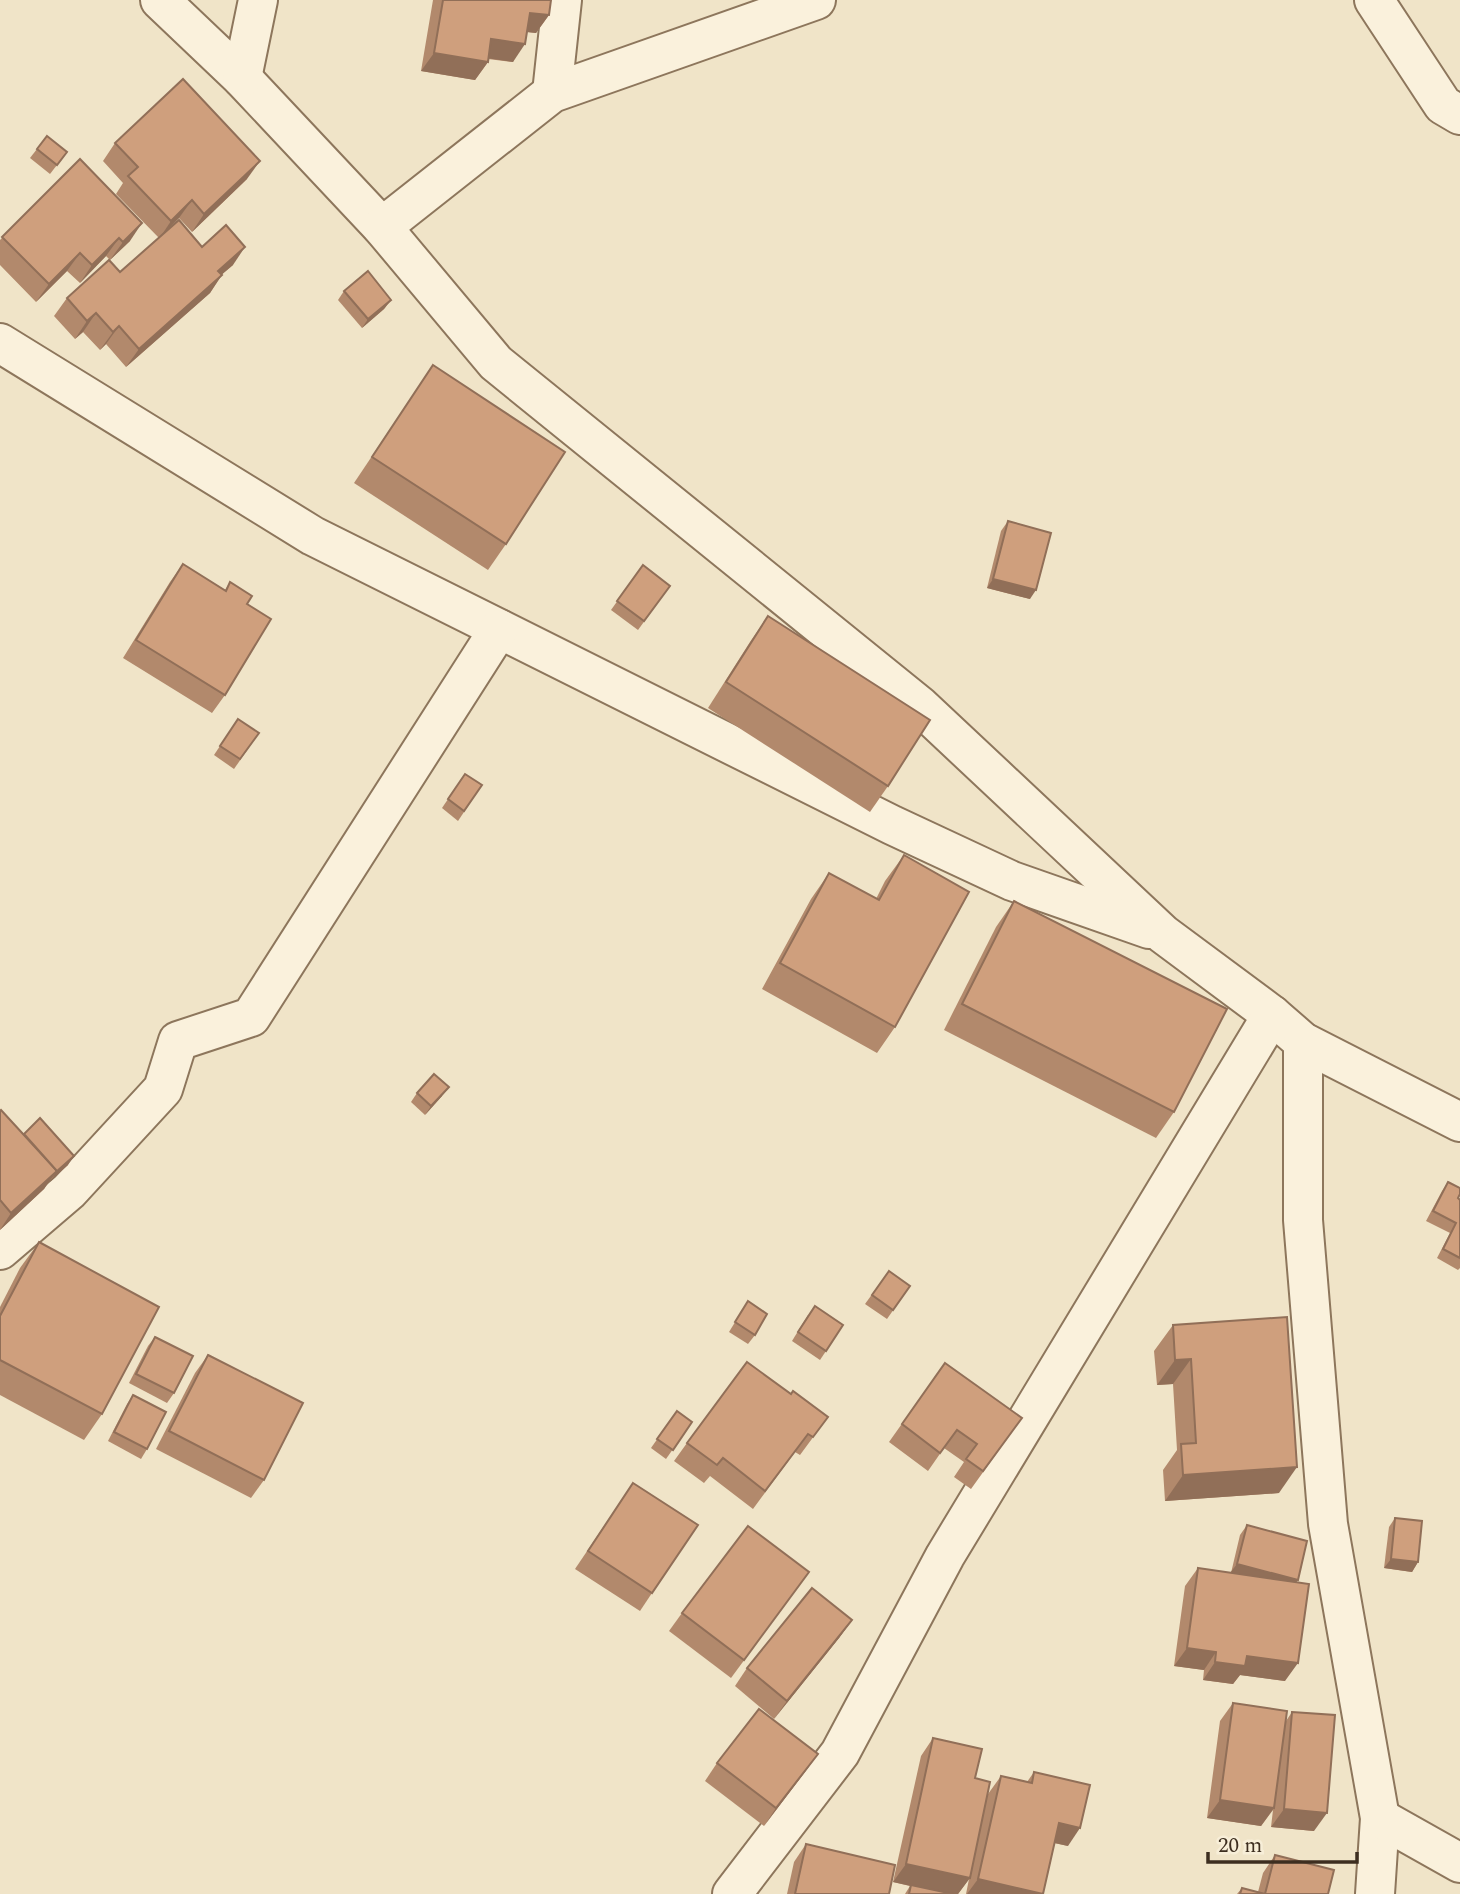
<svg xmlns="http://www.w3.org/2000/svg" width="1460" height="1894" font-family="Spectral,serif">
	<rect width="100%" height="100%" fill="#f0e4c8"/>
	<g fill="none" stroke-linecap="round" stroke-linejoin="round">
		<defs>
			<g id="street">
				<path d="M160,0L242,78L382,227L496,363L920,706L1163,934L1272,1015L1303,1042L1460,1122"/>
				<path d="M1374,0L1443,105L1460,115"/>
				<path d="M242,78L258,0"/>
				<path d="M552,93L562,0"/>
				<path d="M382,227L552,93L816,0"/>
				<path d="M0,343L313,536L892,825L1012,881L1149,929"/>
				<path d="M1303,1042V1220L1328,1524L1380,1818L1375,1894"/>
				<path d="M0,1250L69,1191L163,1089L178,1041L251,1017L499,629"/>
				<path d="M1380,1818L1460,1863"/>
				<path d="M732,1894L840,1753L945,1556L1272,1015"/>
			</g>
		</defs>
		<use href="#street" stroke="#8d765c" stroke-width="42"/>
		<use href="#street" stroke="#faf1dc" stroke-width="38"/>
	</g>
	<g fill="#b2896c">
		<path d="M433,0H551L549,15L536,33L527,32L513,62L488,59V62L475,80L421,71Z"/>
		<path d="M115,143L247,179L192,232L179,218L162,235L202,247L233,265L222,274L210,293L126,367L106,344L100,350L83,332L75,339L54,316L67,298L120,272L159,238L116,194L123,183L103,161Z"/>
		<path d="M37,149L67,152L50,174L30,158Z"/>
		<path d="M80,159L130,241L110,260L106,256L80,283L67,271L36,302L0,265V240Z"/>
		<path d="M344,291L391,300L384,309L362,328L338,300Z"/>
		<path d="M433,365L506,544L488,570L354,483Z"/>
		<path d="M1008,521L1030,599L987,588L1001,531Z"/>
		<path d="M183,564L225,590L230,582L247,604L225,695L212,713L123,658L170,582Z"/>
		<path d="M643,565L670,586L638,630L611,610Z"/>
		<path d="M768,616L888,786L870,812L708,708L750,642Z"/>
		<path d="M238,719L259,733L234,769L214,755Z"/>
		<path d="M465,774L482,785L458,821L442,808Z"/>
		<path d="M904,855L895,1027L877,1053L762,989L811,899L829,873L876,899L885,881Z"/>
		<path d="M1014,901L1174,1112L1156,1138L944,1030L996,927Z"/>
		<path d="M417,1093L442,1096L425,1115L411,1102Z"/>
		<path d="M0,1111L24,1134L68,1165L49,1181L44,1189L0,1230Z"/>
		<path d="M1448,1182L1458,1198L1460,1200V1268L1458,1270L1437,1258L1450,1233L1426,1221L1442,1191Z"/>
		<path d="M39,1242L102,1414L84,1440L0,1395V1307L20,1268Z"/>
		<path d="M889,1271L910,1286L887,1319L865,1304Z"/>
		<path d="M748,1301L755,1335L748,1344L729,1332Z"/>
		<path d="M808,1315L826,1351L820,1360L792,1341Z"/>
		<path d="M1173,1325L1279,1493L1165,1501L1163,1470L1177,1450L1173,1384L1157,1385L1154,1351Z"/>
		<path d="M155,1337L174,1393L167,1403L129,1383L148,1346Z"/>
		<path d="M208,1355L264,1480L251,1498L156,1449L195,1373Z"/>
		<path d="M945,1363L1022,1418L971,1489L954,1477L964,1462L944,1448L928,1471L889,1442Z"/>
		<path d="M791,1394L828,1417L800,1455L795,1452L753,1509L710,1476L704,1483L674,1461L687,1443Z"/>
		<path d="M133,1395L147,1449L141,1459L108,1441L127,1404Z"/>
		<path d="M677,1411L692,1422L666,1459L651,1448Z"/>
		<path d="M633,1483L652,1593L640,1611L575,1569Z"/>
		<path d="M1395,1518L1418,1562L1412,1572L1384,1568L1389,1527Z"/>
		<path d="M1247,1525L1298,1580L1296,1582L1285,1681L1240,1675L1233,1684L1203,1680L1204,1670L1174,1666L1185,1586L1198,1568L1231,1573L1240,1535Z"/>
		<path d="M809,1572L731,1678L669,1631L682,1613Z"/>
		<path d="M852,1620L839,1638L774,1719L735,1686L747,1668Z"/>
		<path d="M1233,1703L1286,1721L1292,1712L1314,1831L1271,1827L1273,1810L1261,1826L1207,1818L1220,1721Z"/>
		<path d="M933,1738L975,1778L988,1794L1001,1776L1027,1782L1034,1772L1068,1846L1054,1843L1043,1894H966L969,1879L958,1894H905L910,1886L893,1882L921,1756Z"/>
		<path d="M818,1754L764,1826L705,1781L717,1763Z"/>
		<path d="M806,1844L889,1894H787L794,1862Z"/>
		<path d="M1275,1855L1328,1894H1237L1242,1888L1258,1892L1263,1873Z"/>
	</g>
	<g fill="#916f58">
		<path d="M530,13L549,15L536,33L518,31Z"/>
		<path d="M491,39L525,44L513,62L479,57Z"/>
		<path d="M434,53L488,62L475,80L421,71Z"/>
		<path d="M260,161L247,179L192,232L204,214Z"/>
		<path d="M192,200L179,218L159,239L171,221Z"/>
		<path d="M142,223L130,241L110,260L123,242Z"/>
		<path d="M119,238L106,256L80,283L92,265Z"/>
		<path d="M245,247L233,265L205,289L218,271Z"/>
		<path d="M80,253L67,271L36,302L49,284Z"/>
		<path d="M222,275L210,293L126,367L139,349Z"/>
		<path d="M391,300L384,309L362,328L368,319Z"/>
		<path d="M96,313L83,332L75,339L87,321Z"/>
		<path d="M119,326L106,344L100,350L113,332Z"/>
		<path d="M993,579L1036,590L1030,599L987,588Z"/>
		<path d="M449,1087L442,1096L425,1115L431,1106Z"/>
		<path d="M74,1156L68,1165L50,1182L56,1172Z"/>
		<path d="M57,1171L44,1189L0,1230L11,1213Z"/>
		<path d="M1191,1359L1173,1384L1157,1385L1175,1360Z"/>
		<path d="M1297,1467L1279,1493L1165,1501L1183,1475Z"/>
		<path d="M1391,1559L1418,1562L1412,1572L1384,1568Z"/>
		<path d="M1237,1564L1298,1580L1291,1589L1230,1573Z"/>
		<path d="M852,1620L839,1638L774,1719L787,1701Z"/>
		<path d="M1187,1648L1216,1652L1204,1670L1174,1666Z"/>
		<path d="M1247,1656L1298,1663L1285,1681L1240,1675L1233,1684L1203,1680L1215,1662Z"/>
		<path d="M818,1754L805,1772L764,1826L776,1808Z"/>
		<path d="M1220,1800L1274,1808L1261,1826L1207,1818Z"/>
		<path d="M1284,1809L1327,1813L1314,1831L1271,1827Z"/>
		<path d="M1059,1823L1080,1828L1068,1846L1046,1841Z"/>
		<path d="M906,1864L970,1878L958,1894H947L893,1882Z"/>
		<path d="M978,1879L1043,1894H967Z"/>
	</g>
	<g fill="#cf9f7d" stroke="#916f58" stroke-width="2">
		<path d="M443,0H551L549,15L530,13L525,44L491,39L488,62L434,53Z"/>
		<path d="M183,79L260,161L204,214L192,200L171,221L128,176L138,167L115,143Z"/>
		<path d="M47,136L67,152L57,165L37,149Z"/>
		<path d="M80,159L142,223L123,242L119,238L92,265L80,253L49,284L2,237Z"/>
		<path d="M179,220L202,247L226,225L245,247L218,271L222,275L139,349L119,326L113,332L96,313L87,321L67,298L109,260L120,272Z"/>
		<path d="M368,271L391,300L368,319L344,291Z"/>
		<path d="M433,365L565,452L506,544L372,457Z"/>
		<path d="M1008,521L1051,533L1036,590L993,579Z"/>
		<path d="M183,564L226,591L230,582L252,596L247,604L271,619L225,695L136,640Z"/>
		<path d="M643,565L670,586L644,621L617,601Z"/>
		<path d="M768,616L930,720L888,786L726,682Z"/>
		<path d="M238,719L259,733L240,759L220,746Z"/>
		<path d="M465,774L482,785L464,811L448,799Z"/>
		<path d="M904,855L969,892L895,1027L780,963L829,873L879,900Z"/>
		<path d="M1014,901L1227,1009L1174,1112L962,1004Z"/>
		<path d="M434,1074L449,1087L431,1106L417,1093Z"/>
		<path d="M1,1110L57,1171L11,1213L0,1200V1111Z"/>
		<path d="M40,1118L74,1156L56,1172L57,1171L24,1134Z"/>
		<path d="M1448,1182L1460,1188V1194L1458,1198L1460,1200V1258L1443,1249L1456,1223L1433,1211Z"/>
		<path d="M39,1242L159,1307L102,1414L0,1360V1316Z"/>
		<path d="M889,1271L910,1286L893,1310L872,1295Z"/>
		<path d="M748,1301L767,1314L755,1335L735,1322Z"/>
		<path d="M815,1306L843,1325L826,1351L798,1332Z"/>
		<path d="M1287,1317L1297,1467L1183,1475L1181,1444L1196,1443L1191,1359L1175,1360L1173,1325Z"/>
		<path d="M155,1337L193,1356L174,1393L136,1374Z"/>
		<path d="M208,1355L303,1403L264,1480L169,1431Z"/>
		<path d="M747,1362L791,1394L793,1391L828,1417L813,1437L808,1434L765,1491L723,1458L717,1465L687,1443Z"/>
		<path d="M945,1363L1022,1418L983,1471L966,1459L977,1444L957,1430L940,1453L902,1424Z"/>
		<path d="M133,1395L166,1412L147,1449L114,1432Z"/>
		<path d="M677,1411L692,1422L673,1450L657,1439Z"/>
		<path d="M633,1483L698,1525L652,1593L588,1551Z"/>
		<path d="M1395,1518L1422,1521L1418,1562L1391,1559Z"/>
		<path d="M1247,1525L1307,1541L1298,1580L1237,1564Z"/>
		<path d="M748,1526L809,1572L744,1660L682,1613Z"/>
		<path d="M1198,1568L1309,1584L1298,1663L1247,1656L1245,1666L1215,1662L1216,1652L1187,1648Z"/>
		<path d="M812,1588L852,1620L787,1701L747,1668Z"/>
		<path d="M1233,1703L1287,1711L1274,1808L1220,1800Z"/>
		<path d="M759,1709L818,1754L776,1808L717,1763Z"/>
		<path d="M1292,1712L1335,1715L1327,1813L1284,1809Z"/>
		<path d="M933,1738L982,1749L975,1778L990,1782L970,1878L906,1864Z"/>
		<path d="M1034,1772L1090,1785L1080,1828L1059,1823L1043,1894L978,1879L1001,1776L1032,1783Z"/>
		<path d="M806,1844L895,1865L889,1894H795Z"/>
		<path d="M1275,1855L1334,1870L1328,1894H1265Z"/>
		<path d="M911,1885L953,1894H909Z"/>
		<path d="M1242,1888L1265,1894H1240Z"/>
	</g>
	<path d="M1208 1852v10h149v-10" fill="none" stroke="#3d2e20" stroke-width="3.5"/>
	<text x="1218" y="1852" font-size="21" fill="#3d2e20" stroke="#f7eed8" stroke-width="5" paint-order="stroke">20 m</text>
</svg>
